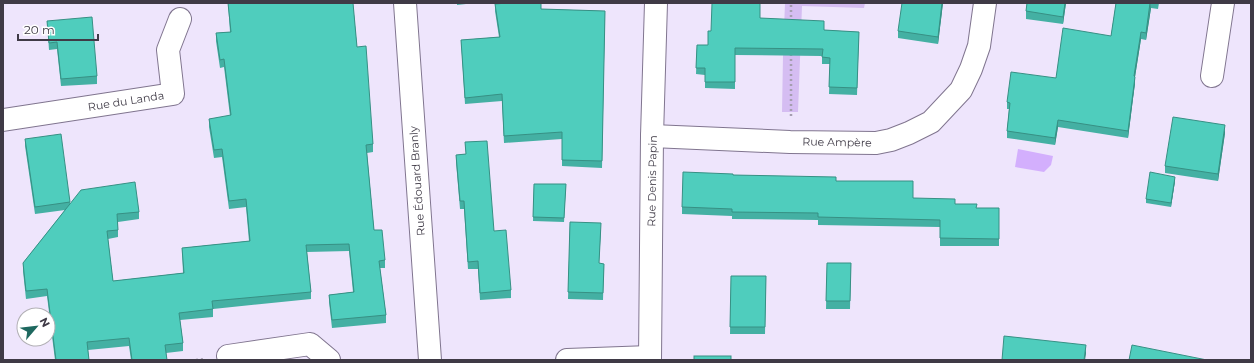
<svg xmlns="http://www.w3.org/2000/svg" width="1254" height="363" font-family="Montserrat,sans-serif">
	<rect width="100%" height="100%" fill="#eee5fc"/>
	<path fill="#d5bdf2" d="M785,3H865L864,8L802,6L798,112H782L783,56Z"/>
	<path fill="#d3affd" d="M1018,149L1053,156L1051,165L1044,172L1015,167Z"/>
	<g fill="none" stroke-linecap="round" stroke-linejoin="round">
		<defs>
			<g id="minor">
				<path d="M405,3L430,360"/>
				<path d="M1212,76L1223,3"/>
				<path d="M3,120L173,94L168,50L180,19"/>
				<path d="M652,136L790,142L876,143L891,140L909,133L931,122L961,90L971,69L979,46L985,3"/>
				<path d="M228,356L310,344L329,360"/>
				<path d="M567,360L650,357"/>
				<path d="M650,360L652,136L656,3"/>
			</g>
		</defs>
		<use href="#minor" stroke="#80758f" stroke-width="24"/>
		<g stroke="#a59eb0" stroke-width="2.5" stroke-dasharray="2 3" stroke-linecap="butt">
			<path d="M791,22V3"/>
			<path d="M791,116V53"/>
			<path d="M196,360L204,359"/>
		</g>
		<use href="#minor" stroke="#fff" stroke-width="22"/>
	</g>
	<g fill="#44b0a3">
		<path d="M228,3H353L357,47L373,144V152L367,153L374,230L385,260V268H380L386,315V323L332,328L329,302V295L353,292L349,251L307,252L311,292V299L213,309V317L180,320L183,343V351L166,353L167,360H131L129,346L88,350L89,360H55L47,296L26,299L23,271V263L65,210L35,214L25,146V139L70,202V203L139,212V219L118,222V237L108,239L113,281L183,273L182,248L249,241L246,207L229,209L222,157L214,158L209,127V119L230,116L224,67L220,68L216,41V33L230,32Z"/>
		<path d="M457,3H475L457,5Z"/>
		<path d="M943,3L938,44L898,38V31Z"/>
		<path d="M1027,3H1066L1063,24L1026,19V11Z"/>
		<path d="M1116,3H1159L1158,9L1151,8L1146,40L1141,39L1135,77V83L1128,138L1058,127L1055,145L1007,138V131L1009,109H1007V102L1056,78L1111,36Z"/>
		<path d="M495,4L541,9L605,11L602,168L562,166V139L504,143L502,101L465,104L461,40L499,37L495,11Z"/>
		<path d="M760,18L824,30L859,32L857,95L829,94L830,64H822V56L735,55V89L705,88V75L696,74L697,45H708L711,31Z"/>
		<path d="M47,21L97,76V84L61,86L57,49L49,50Z"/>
		<path d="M1225,133L1218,181L1165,173V166Z"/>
		<path d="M465,142L494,231L511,290V298L480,300L478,269H468L464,209H460L456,162V155L466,154Z"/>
		<path d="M733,175L836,181L913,198L977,208H999V246H940V227L818,225V220L732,219V216L682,214V207Z"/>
		<path d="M1175,181L1171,207L1146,203V199Z"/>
		<path d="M534,184H566L564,222L533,221Z"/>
		<path d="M570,222L601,230L599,263L604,264L603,300L568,299Z"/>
		<path d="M827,263H851L850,309H826Z"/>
		<path d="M731,276H766L765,334H730Z"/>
	</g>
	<g fill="#379084">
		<path d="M942,3H943L938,44V37Z"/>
		<path d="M1065,3H1066L1063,24V17Z"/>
		<path d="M1151,3V8L1146,40V33Z"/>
		<path d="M1141,32V39L1134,83V76Z"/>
		<path d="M1135,77V83L1128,138V131Z"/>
		<path d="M1058,120V127L1055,145V138Z"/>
		<path d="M1225,125V133L1218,181V174Z"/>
		<path d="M1175,177V181L1171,207V203Z"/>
		<path d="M1086,345V354L1085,360H1084Z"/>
	</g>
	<g fill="#4fcdbd" stroke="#379084">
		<path d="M228,3H353L357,47L366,46L373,144L366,145L374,230H382L385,260L379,261L386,315L332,320L329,295L354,292L349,244L306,245L311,292L212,301L213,309L179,313L183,343L165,345L167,360H132L129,338L87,342L89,360H56L47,289L26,291L23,263L81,190L135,182L139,212L117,214L118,230L107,231L113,281L184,273L182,248L250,241L246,199L229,201L222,149L214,150L209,119L231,115L224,59L220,60L216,33L231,32Z"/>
		<path d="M507,3H541V9L605,11L602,161L562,160V132L504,136L502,94L465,98L461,40L500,37L495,4Z"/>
		<path d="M712,3H760V18L824,21V30L859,32L857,88L829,87L830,58L822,57L823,49L735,48V82H705V68H696L697,45H708V31H711Z"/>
		<path d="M902,3H942L938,37L898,31Z"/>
		<path d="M1027,3H1065L1063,17L1026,11Z"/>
		<path d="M1116,3H1150L1146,33L1141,32L1134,76L1135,77L1128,131L1058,120L1055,138L1007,131L1010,103L1007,102L1011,72L1056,78L1063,28L1111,36Z"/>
		<path d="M92,17L97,76L61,79L57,42L49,43L47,21Z"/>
		<path d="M1173,117L1225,125L1218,174L1165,166Z"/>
		<path d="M61,134L70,202L35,207L25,139Z"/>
		<path d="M487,141L494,231L506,230L511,290L480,293L478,261L468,262L464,201H460L456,155L466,154L465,142Z"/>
		<path d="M683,172L733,174V175L836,177V181H913V198L955,199V204H977L976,208H999V239L940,238V220L818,217V213L732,212V209L682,207Z"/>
		<path d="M1150,172L1175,177L1171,203L1146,199Z"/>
		<path d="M534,184H566L564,218L533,217Z"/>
		<path d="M570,222L601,223L599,263L604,264L603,293L568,292Z"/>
		<path d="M827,263H851L850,301H826Z"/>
		<path d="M731,276H766L765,327H730Z"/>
		<path d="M1004,336L1086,345L1084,360H1002Z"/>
		<path d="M1132,345L1207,360H1129Z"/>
		<rect x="694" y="356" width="37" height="4"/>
	</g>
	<g text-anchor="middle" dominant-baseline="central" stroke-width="3.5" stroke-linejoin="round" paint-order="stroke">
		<g font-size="11" fill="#3f3a46" stroke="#fff">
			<text transform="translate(126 101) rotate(-9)">Rue du Landa</text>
			<text transform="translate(837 142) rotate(1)">Rue Ampère</text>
			<text transform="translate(417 181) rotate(-94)">Rue Édouard Branly</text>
			<text transform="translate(652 181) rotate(-89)">Rue Denis Papin</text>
		</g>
	</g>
	<rect width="1254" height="363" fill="none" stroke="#3f3a46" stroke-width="8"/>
	<g transform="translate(36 327) rotate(62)"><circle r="19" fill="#ffffff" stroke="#b2b0b5"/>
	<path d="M0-3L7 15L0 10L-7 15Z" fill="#1e685f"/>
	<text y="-6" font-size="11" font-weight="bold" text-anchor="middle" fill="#3f3a46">N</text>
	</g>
	<path d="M18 34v6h80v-6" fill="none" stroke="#3f3a46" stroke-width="2"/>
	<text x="24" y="34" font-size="12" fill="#3f3a46" stroke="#ffffff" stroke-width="3" paint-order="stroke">20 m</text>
</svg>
